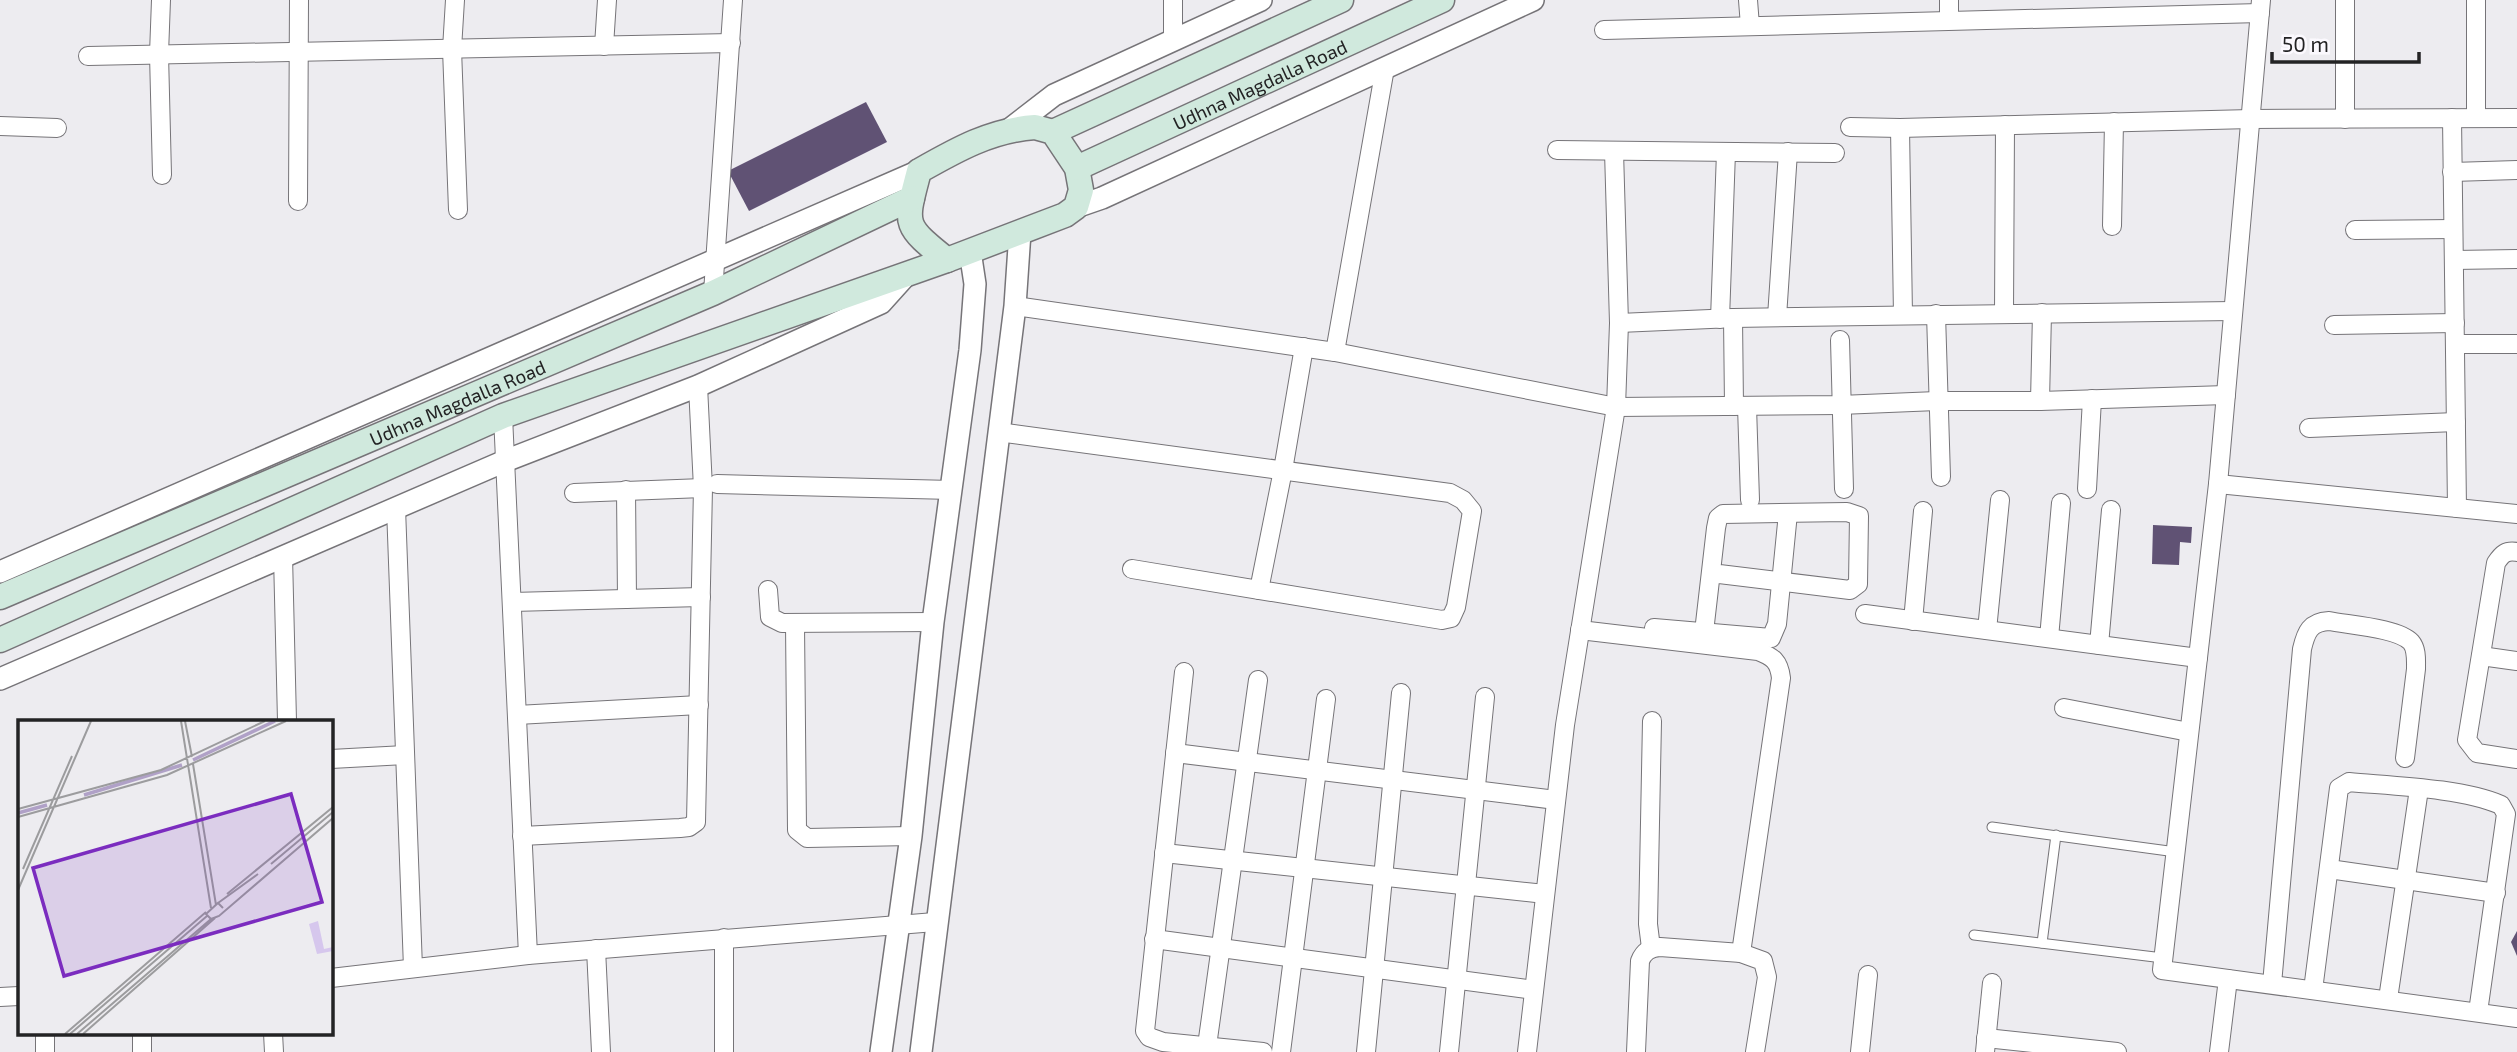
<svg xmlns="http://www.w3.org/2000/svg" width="2517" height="1052" font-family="'Exo 2',sans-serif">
	<rect width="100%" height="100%" fill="#edecf0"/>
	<g fill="#605274">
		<path d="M866,102L887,142L749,211L728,171Z"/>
		<path d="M2153,525L2192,527L2191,543L2180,542L2179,565L2152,564Z"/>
		<path d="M2517,931V956L2511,942Z"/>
	</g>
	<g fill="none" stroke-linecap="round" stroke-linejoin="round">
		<defs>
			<g id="service">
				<path d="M1992,827L2176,852"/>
				<path d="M1974,935L2163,958"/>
				<path d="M2042,943L2056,835"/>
			</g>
			<g id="minor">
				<path d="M161,0L159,54L162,175"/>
				<path d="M455,0L452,49L458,210"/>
				<path d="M1748,0L1750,26"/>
				<path d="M1949,0V19"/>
				<path d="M2261,0L2218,484L2162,970L2517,1018"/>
				<path d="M2476,0V118"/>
				<path d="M1604,30L2260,13"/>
				<path d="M1173,41V0"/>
				<path d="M604,46L607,0"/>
				<path d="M88,56L731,43"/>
				<path d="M2452,118L2457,508"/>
				<path d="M2345,119V0"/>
				<path d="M0,126L57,128"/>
				<path d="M1850,127L1900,128L2251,119L2517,118"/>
				<path d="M1900,128L1903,315"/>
				<path d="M1557,150L1835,153"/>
				<path d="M2452,172L2517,170"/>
				<path d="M298,201L299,0"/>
				<path d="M2112,226L2114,122"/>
				<path d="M2355,230L2453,229"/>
				<path d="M2454,260L2517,259"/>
				<path d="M713,293L733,0"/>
				<path d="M1015,306L1335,352L1616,407L1840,405L1937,401H2040L2226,395"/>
				<path d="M2004,313L2005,125"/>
				<path d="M1936,314L1941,477"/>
				<path d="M1777,317L1788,152"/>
				<path d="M1733,318L1734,406"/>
				<path d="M1720,319L1726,152"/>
				<path d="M1619,323L1733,318L2233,311"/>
				<path d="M2334,325L2455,323"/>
				<path d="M1840,340L1844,489"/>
				<path d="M2455,344H2517"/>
				<path d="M1335,352L1385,68"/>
				<path d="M2040,401L2042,313"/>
				<path d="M1747,406L1750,500"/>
				<path d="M503,416L528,955"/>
				<path d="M2309,428L2456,422"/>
				<path d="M998,432L1450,493L1463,500L1472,511L1456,607L1451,618L1442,620L1132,569"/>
				<path d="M717,484L952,490"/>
				<path d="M2218,484L2517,514"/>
				<path d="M2087,489L2092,399"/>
				<path d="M626,490L627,599"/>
				<path d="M574,493L703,488"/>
				<path d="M396,508L413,968"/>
				<path d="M2517,552C2506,550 2502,554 2496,563L2467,740L2477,753L2517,759"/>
				<path d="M283,556L287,721"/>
				<path d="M768,590L770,617L782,623L933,622"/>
				<path d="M1259,590L1283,470L1304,347"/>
				<path d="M512,602L701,597"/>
				<path d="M1865,614L2198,658"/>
				<path d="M1913,621L1923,511"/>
				<path d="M795,624L797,830L807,838L911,836"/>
				<path d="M1654,628L1771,638L1777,624L1788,513"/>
				<path d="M1580,630L1758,651C1773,657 1779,661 1781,678L1741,953"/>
				<path d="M1987,630L2000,500"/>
				<path d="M1704,632L1716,528L1718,518L1723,514L1847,512L1859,516L1858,584L1850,590L1711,573"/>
				<path d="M2049,638L2061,503"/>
				<path d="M2099,645L2111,510"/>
				<path d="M2481,656L2517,661"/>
				<path d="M1184,672L1145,1031L1149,1037L1163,1042L1263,1052"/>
				<path d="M2064,708L2189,732"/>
				<path d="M517,715L699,705"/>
				<path d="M1175,753L1556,800"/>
				<path d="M331,759L405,755"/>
				<path d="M522,836L680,828L689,827L696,822L703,488L698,386"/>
				<path d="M1164,853L1545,894"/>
				<path d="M2329,869L2496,893"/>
				<path d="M724,938V1052"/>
				<path d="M1154,939L1534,990"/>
				<path d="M1651,948L1648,924L1652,721"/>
				<path d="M596,949L601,1052"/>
				<path d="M331,978L528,955L935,922"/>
				<path d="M2272,984L2302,649C2306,632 2310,622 2329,621C2349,625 2398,628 2411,642C2417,649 2416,660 2416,669L2405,758"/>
				<path d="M2313,990L2339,788L2349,782C2393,786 2462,788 2501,805L2506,814L2478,1012"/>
				<path d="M0,997L19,996"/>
				<path d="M2388,999L2419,789"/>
				<path d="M142,1033V1052"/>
				<path d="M273,1033L274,1052"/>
				<path d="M1986,1038L2117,1052"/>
				<path d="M1207,1046L1258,680"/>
				<path d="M45,1052V1033"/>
				<path d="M1281,1052L1326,699"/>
				<path d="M1366,1052L1401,693"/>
				<path d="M1449,1052L1485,697"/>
				<path d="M1527,1052L1565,725L1616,407L1619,323L1614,151"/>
				<path d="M1636,1052L1640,961C1644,951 1650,948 1660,947L1741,953L1763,961L1767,977L1755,1052"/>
				<path d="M1860,1052L1868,975"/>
				<path d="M1985,1052L1992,983"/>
				<path d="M2219,1052L2228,979"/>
			</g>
			<g id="tertiary">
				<path d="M1010,129L1054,95L1261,0"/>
				<path d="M1076,207L1102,198L1533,0"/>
				<path d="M0,572L919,171"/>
				<path d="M0,679L505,461L698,386L881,303L908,273"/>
				<path d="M881,1052L911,836L933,622L970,350L975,284L970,251"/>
				<path d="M921,1052L1015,306L1020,232"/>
			</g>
			<g id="secondary">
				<path d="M1035,127L1053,132L1077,168L1081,190L1076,207L1065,215L947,260C902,224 905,225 919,171C956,150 991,130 1035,127Z"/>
				<path d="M1053,132L1341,0"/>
				<path id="s1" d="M1077,168L1442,0"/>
				<path id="s2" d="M0,597L713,293L912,198"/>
				<path d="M0,640L503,416L947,260"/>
			</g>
		</defs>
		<use href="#service" stroke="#767478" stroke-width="11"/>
		<use href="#minor" stroke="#767478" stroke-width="20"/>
		<use href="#tertiary" stroke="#767478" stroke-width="24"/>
		<use href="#secondary" stroke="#767478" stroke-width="27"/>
		<use href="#service" stroke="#fff" stroke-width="9"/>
		<use href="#minor" stroke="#fff" stroke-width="18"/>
		<use href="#tertiary" stroke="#fff" stroke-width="21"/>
		<use href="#secondary" stroke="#d0e9dd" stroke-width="24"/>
	</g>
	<g text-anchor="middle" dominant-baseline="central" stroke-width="7" stroke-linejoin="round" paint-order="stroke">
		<g font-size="19" fill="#232324" stroke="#fbf9fe">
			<text stroke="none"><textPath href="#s1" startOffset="201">Udhna Magdalla Road</textPath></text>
			<text stroke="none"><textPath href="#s2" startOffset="497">Udhna Magdalla Road</textPath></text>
		</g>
	</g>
	<g transform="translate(18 720)">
		<rect width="315" height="315" fill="#edecf0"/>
		<path d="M300,201L306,229L315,227V231L299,234L291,204Z" fill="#d6c7ed"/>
		<path fill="none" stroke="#b0a1c7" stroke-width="3.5" d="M175,40L257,1M66,75L164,45M0,93L29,85"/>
		<path fill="none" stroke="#9c9c9e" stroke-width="2" d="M163,1L193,188M167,1L174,37M175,44L198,185M0,89L143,50L247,1M0,97L149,55L268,1M253,144L315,92M5,149L54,36M0,170L73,1M209,174L315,87M200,183L240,154M205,188L200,183L188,194L193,199L201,196L315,98M47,314L188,192M52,314L189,196M59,314L193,199M65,314L197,198"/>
		<path fill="#7b2cbf" fill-opacity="0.15" stroke="#7b2cbf" stroke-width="3.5" d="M273,74L304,182L46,256L15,148Z"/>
		<rect width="315" height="315" fill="none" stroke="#232324" stroke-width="3.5"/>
	</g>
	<path d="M2272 52v10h147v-10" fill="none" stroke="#232324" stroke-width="3.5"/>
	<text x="2282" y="52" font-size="21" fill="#232324" stroke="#fbf9fe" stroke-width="5" paint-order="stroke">50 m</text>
</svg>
